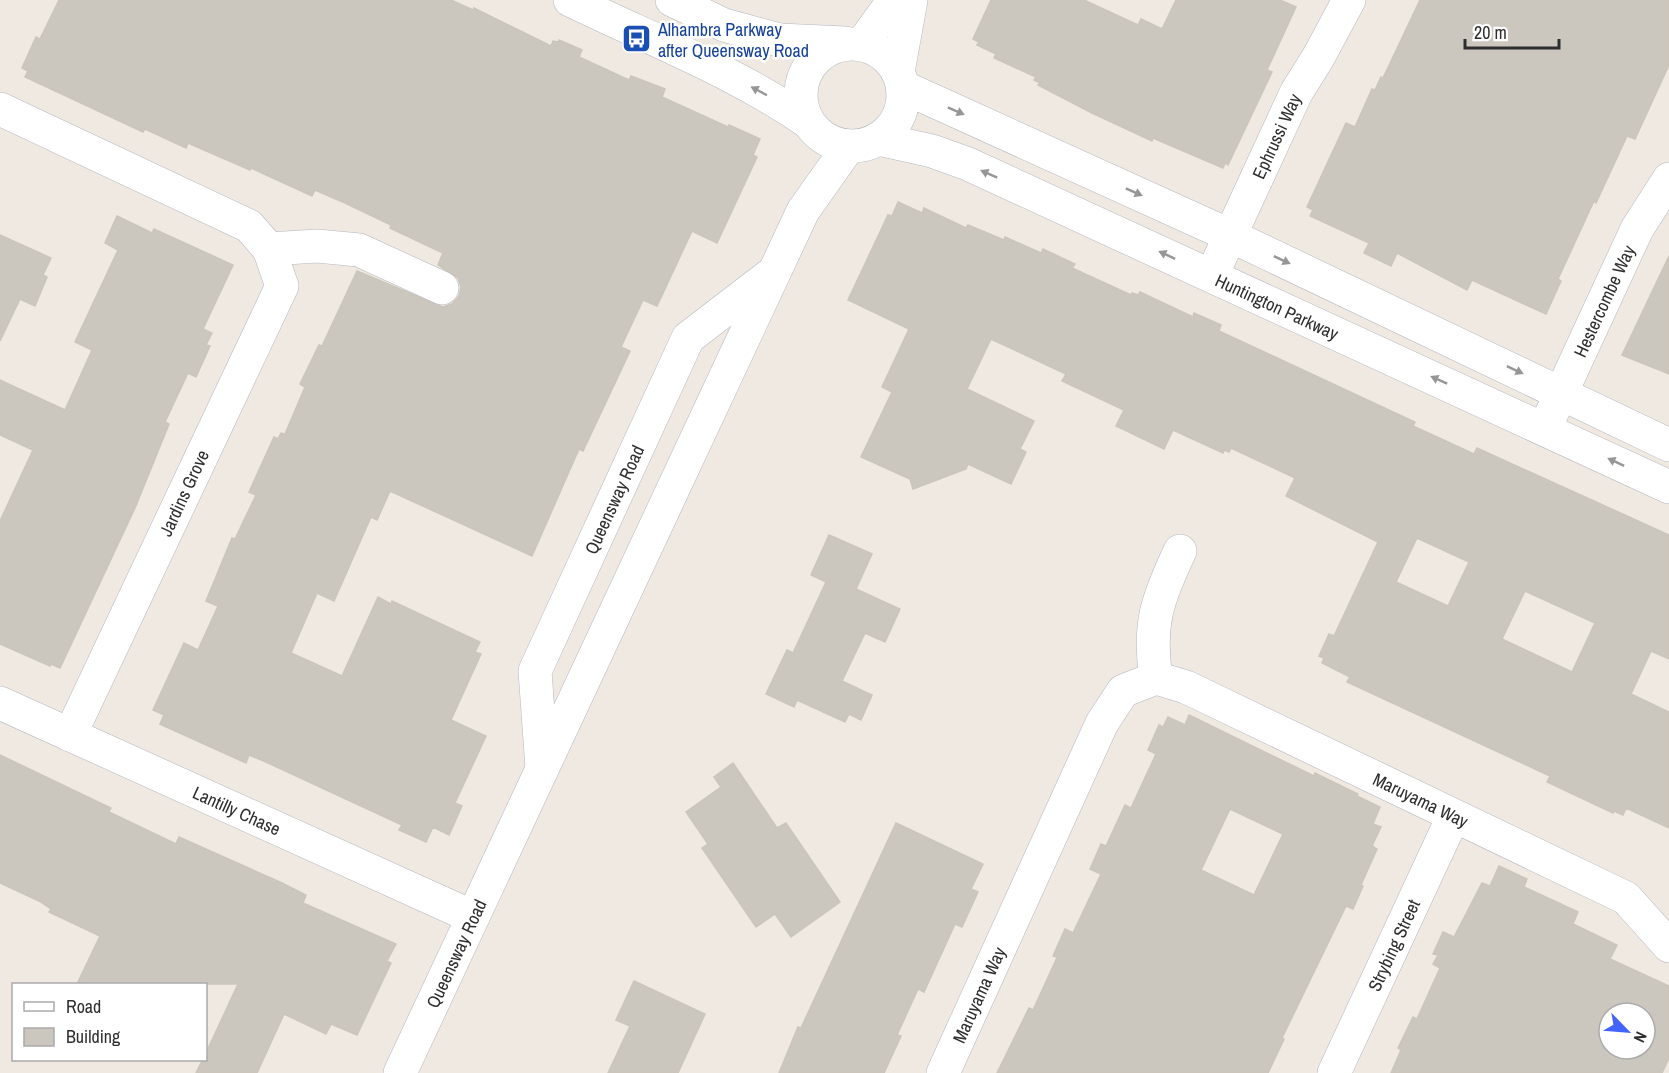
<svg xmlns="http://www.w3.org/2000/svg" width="1669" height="1073" font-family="'Archivo Narrow',sans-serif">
	<rect width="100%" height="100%" fill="#efe9e1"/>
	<g fill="#cbc7bf" stroke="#cbc5ba" stroke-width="1.5" fill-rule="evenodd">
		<path d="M59,0H451L473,10L474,8L551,46L553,41L558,42L559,40L582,50L579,57L629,80L631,76L665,89L662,97L728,127L729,125L760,139L753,155L757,157L717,243L692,231L657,306L643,300L621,347L630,351L583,451L579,449L532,556L390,491L377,520L371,517L334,601L317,593L291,653L342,676L378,597L391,604L392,601L480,642L475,652L481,654L451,720L486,736L455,803L462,806L449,835L433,827L426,842L399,830L402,825L266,762L249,755L246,763L160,724L164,715L153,710L184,643L198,650L218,606L206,601L232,538L235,539L256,495L249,492L274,437L278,439L281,433L285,434L305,387L300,384L319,345L322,346L357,271L443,307L452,304L459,296L461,287L458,278L438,265L443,253L390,228L391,225L345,203L315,190L312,196L251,168L250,170L188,143L186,148L145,129L143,132L25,77L28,71L22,68L36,37L40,39Z"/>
		<path d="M991,0H1084L1138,25L1141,19L1162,29L1176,0H1280L1296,7L1267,70L1272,72L1228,165L1225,163L1223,168L1153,138L1152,141L1092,113L1038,85L1040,83L1034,80L1036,77L994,58L996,54L977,45L979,42L973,39Z"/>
		<path d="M1420,0H1669V65L1635,139L1627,136L1596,203L1594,201L1558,279L1561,281L1546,314L1472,280L1467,290L1397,253L1391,266L1364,253L1369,243L1310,216L1313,210L1307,207L1346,123L1355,127L1372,89L1375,90L1381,77L1383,78Z"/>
		<path d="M898,202L922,213L924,208L966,228L968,225L1004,240L1005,237L1041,253L1043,249L1075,264L1072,268L1131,295L1132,293L1138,295L1140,292L1193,317L1194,313L1221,325L1219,331L1415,422L1413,426L1474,454L1477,448L1669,535V659L1651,651L1631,694L1669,712V828L1626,808L1623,815L1614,811L1613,813L1547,782L1550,776L1347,682L1350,677L1322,663L1324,658L1319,656L1329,634L1334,636L1378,542L1286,496L1295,478L1231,448L1229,452L1224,450L1223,453L1173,430L1164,449L1116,426L1124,410L1062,381L1066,374L991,339L967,389L1034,421L1020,449L1026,452L1011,484L968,464L966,469L913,489L910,479L861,457L892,392L882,387L909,329L848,300L888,215L892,216ZM1417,538L1469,562L1448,606L1396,582ZM1525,591L1595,623L1572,672L1502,639Z"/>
		<path d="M117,216L152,233L154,229L233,265L203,329L212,333L206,345L210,346L196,377L188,373L165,422L169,424L135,508L60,668L51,664L50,666L0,644V521L33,450L0,435V380L65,410L92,350L75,342L118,250L105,243Z"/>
		<path d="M0,235L51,258L43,275L47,277L35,306L20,299L0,341Z"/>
		<path d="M1669,256V374L1622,355Z"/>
		<path d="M829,535L872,554L856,589L900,609L885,642L865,633L842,681L872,695L861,720L849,714L845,722L797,700L794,707L766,694L787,650L793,653L826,582L811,575Z"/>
		<path d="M1189,715L1314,776L1315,773L1358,794L1357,796L1380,807L1373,824L1381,827L1372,846L1377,849L1361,885L1363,886L1353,909L1346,906L1282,1038L1284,1039L1268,1073H997L1029,1008L1033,1010L1055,962L1057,957L1053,956L1065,929L1073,933L1101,874L1090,869L1101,844L1106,846L1125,805L1131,808L1156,754L1148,750L1159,725L1163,727L1168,717L1185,725ZM1230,809L1283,834L1254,895L1201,870Z"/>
		<path d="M0,755L111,808L109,812L176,844L179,837L282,883L306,895L303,903L396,944L387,961L391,963L357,1035L331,1024L326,1034L284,1014L257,1073H196L203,1059H206V1053L238,984H77L100,936L49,912L51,909L39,901L0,883Z"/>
		<path d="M733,763L777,828L786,823L840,902L791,937L775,914L756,927L702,848L708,844L686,812L721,787L714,777Z"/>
		<path d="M896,823L983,864L971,889L978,892L962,927L955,924L924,992L918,989L897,1035L901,1036L884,1073H779L798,1027L801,1028Z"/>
		<path d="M1499,866L1527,879L1524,887L1578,912L1573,924L1617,945L1610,959L1669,986V1058L1662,1073H1391L1401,1050L1398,1048L1413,1017L1417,1019L1440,968L1433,964L1438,955L1433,954L1443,932L1454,937L1482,883L1490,886ZM1609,1013H1645V1049H1609Z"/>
		<path d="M634,981L705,1014L678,1073H608L630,1026L616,1020Z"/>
	</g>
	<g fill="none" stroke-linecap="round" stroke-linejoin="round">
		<defs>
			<g id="minor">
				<path d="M0,109L249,226L269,249L282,286L70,735"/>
				<path d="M269,249L317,246L359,250L442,288"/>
				<path id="s1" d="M1212,275L1296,93L1319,56L1349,0"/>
				<path id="s2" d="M1545,428L1637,229L1669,179"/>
				<path d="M1156,678C1148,624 1157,600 1180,551"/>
				<path id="s3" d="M0,703L473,917"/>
				<path id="s4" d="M542,768L535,671L688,338L774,272"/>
				<path id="s5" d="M943,1073L1102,723L1123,691L1156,678L1186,687L1626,898L1669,946"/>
				<path id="s6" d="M1334,1073L1453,817"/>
			</g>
			<g id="tertiary">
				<path d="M570,0C650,39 734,71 808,122"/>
				<path d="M672,0L724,25L779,40L845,43"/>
				<path d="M862,44L894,0"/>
				<circle cx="852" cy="95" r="51"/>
				<path d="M898,72L911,0"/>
				<path d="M903,87L1229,235L1669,445"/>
				<path id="s7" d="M878,139L932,151L968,164L1669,487"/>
				<path id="s8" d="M400,1073L803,211L849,146"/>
			</g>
		</defs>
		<use href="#minor" stroke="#b4b7c1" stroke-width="34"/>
		<use href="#tertiary" stroke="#b4b7c1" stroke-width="34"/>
		<use href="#minor" stroke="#fff" stroke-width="33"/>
		<use href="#tertiary" stroke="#fff" stroke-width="33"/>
	</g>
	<defs><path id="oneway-solid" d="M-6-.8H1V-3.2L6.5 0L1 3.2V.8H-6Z" transform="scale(1.5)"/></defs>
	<g fill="#969696">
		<use href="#oneway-solid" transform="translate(759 91) rotate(-152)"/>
		<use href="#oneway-solid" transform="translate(956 111) rotate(24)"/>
		<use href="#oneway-solid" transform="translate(989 174) rotate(-156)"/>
		<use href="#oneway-solid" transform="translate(1134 192) rotate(24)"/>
		<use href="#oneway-solid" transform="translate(1167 255) rotate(-155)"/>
		<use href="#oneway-solid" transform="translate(1282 260) rotate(25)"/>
		<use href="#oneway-solid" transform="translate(1515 370) rotate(25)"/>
		<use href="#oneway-solid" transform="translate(1439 380) rotate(-156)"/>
		<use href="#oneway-solid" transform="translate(1616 462) rotate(-155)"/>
	</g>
	<defs>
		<symbol id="bus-square" viewBox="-11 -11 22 22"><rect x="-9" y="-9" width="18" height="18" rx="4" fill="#1a4fb4" stroke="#fff"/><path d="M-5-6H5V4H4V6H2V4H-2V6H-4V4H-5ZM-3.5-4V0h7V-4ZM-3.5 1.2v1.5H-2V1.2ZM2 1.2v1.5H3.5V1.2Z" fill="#fff"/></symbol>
	</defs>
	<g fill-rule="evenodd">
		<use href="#bus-square" x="620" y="22" width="33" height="33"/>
	</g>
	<g text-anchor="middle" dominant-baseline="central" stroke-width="5" stroke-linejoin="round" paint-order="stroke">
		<g font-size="18" fill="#164399" stroke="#fff" text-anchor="start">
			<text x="658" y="29">Alhambra Parkway<tspan x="658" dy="21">after Queensway Road</tspan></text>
		</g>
		<g font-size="18" fill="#2e2e2e" stroke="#fff">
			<text stroke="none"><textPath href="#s1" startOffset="153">Ephrussi Way</textPath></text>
			<text stroke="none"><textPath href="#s2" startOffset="140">Hestercombe Way</textPath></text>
			<text stroke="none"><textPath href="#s7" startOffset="434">Huntington Parkway</textPath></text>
			<text transform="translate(184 493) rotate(-65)">Jardins Grove</text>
			<text stroke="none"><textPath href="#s4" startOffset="286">Queensway Road</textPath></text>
			<text stroke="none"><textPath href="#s5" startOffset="750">Maruyama Way</textPath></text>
			<text stroke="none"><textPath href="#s3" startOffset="260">Lantilly Chase</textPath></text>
			<text stroke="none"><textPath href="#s6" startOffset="141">Strybing Street</textPath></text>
			<text stroke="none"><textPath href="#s8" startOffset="132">Queensway Road</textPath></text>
			<text stroke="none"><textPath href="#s5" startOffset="86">Maruyama Way</textPath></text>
		</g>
	</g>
	<rect x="12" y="983" width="195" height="78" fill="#ffffff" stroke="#ababab" stroke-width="1.5"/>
	<rect x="24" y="1002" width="30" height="9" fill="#ffffff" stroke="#ababab" stroke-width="1.5"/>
	<text x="66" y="1013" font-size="18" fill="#2e2e2e">Road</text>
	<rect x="24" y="1028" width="30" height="18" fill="#cbc7bf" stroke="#ababab" stroke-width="1.5"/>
	<text x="66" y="1043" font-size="18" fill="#2e2e2e">Building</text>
	<g transform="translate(1627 1031) rotate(115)"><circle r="28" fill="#ffffff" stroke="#ababab" stroke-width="1.5"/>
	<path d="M0-4.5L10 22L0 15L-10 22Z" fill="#4264fb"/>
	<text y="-9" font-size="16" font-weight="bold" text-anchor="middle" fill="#2e2e2e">N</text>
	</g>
	<path d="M1465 39v9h94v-9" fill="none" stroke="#2e2e2e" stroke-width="3"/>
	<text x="1474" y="39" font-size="18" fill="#2e2e2e" stroke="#ffffff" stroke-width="4.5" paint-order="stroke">20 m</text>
</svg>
